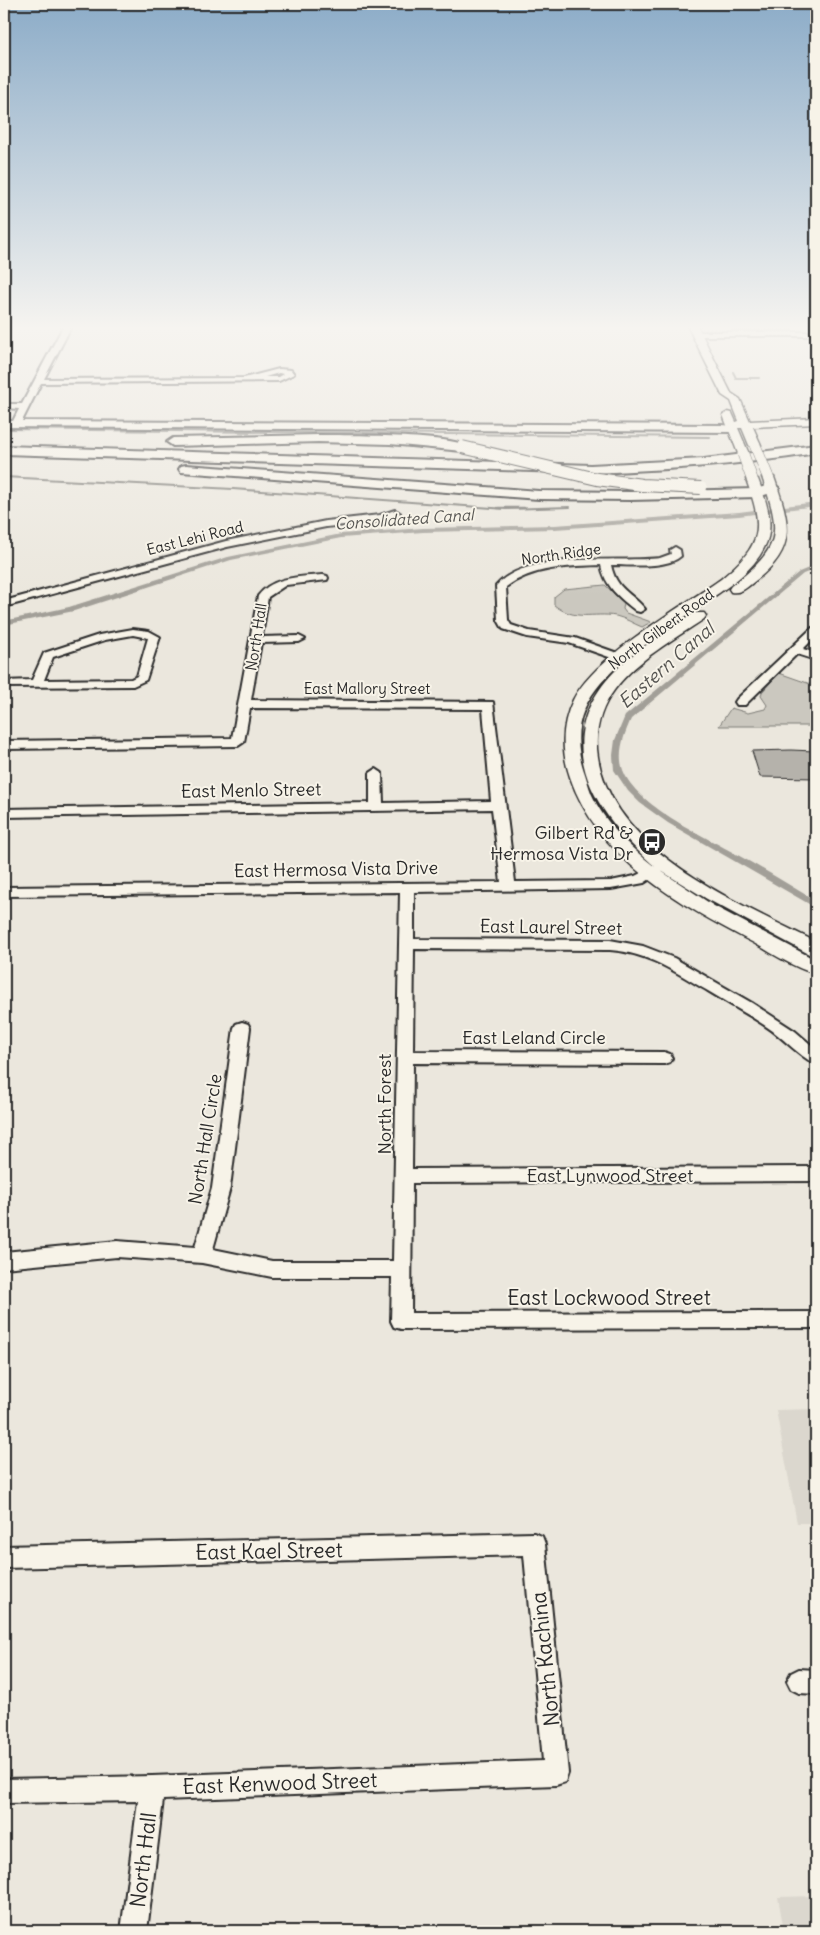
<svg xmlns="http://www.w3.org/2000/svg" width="820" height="1935" font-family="Delius,sans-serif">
	<rect width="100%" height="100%" fill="#ebe7dd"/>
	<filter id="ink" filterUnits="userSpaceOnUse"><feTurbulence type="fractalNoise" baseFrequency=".02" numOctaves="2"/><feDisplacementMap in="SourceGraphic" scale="10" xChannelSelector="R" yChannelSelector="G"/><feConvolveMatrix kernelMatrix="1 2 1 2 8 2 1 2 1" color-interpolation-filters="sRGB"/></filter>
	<g filter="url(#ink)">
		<g fill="#dbd7ce">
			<path d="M816,1409V1523H797L776,1410Z"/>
			<path d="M816,1896V1931H784L778,1897Z"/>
		</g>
		<g fill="#cbc8bf" stroke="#7b7a75">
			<path d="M605,585L624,603L623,609L626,613L651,622L642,627C634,624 625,618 616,616C592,612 576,622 554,605V597L564,589Z"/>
			<path d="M779,673L816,686V726H719L731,708L748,713L765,709L767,705L761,696L762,692Z"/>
		</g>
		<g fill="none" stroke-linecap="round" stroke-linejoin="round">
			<g stroke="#72716c" stroke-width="2">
				<path d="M733,372L736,378H759"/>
				<path d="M4,429L710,437"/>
				<path d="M4,477L233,489L506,509L570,507"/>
			</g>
			<path stroke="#72716c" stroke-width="2.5" d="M498,508H524"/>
			<g fill="#a29f98" fill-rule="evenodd">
				<path d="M816,502V506L739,516L555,529L423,532L341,538L231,560L74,611L4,625V621L69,607L228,557L341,534L423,528L555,525L739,512Z"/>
				<path d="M816,565V569L803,574L631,719C624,735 617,753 623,770C636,806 703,835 734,853C762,868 789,885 816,901V908L668,823L640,803L628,791L614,770L613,755L615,740L625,716L799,572Z"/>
			</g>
		</g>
		<path fill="#b5b2ab" stroke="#2b2b2b" d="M791,750L814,751L816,757V778L760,777L752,751Z"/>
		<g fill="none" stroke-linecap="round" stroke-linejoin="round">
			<defs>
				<g id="minor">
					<path d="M64,325H72L44,379L244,378L279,369L291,370L294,374L279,381L41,383L22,421L722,425L733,426L737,429L733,432L4,427V421H13L19,409L4,408V404H22ZM279,373L283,374L278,377H265Z"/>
					<rect x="693" y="332" width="123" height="4"/>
					<path d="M395,510L400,513L398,515L382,521L326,527L227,547L4,607V601L226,541L326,521L380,515Z"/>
					<path d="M675,547L680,550L681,556C667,569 629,565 611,565C616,590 631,592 645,609L640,612L636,611C620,598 605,587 601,565C569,566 532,567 506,587L508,620L511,625L529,631L575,638L637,660L639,662L637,664H629L569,643L527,637L503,629L498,620L496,586C526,550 618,563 660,558L671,554L670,550Z"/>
					<path d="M323,575L327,576L328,578L327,580L286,585L268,597L262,637L299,636L305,639L299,642L261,643L251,700L493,702L515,882L611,881L635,876L663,862L668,863L670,866L644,883L611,889L414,892V939L610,940L643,946L674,958L752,1003L795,1031L816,1049V1064C804,1060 783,1038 770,1029C750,1015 729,1004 708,991C675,972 649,953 610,950L414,949L413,1051L664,1052L670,1054L672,1058L670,1062L664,1064L413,1063L412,1169L816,1167V1181L412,1183L411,1313L816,1312V1328L401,1329L394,1327L391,1321L392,1277H272L202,1263L117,1257L4,1268V1252L117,1241L195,1247L212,1188L234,1028L236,1024L242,1022L248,1024L250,1028L230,1188L213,1249L272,1261H393L400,892L4,896V887L501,882L492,809L4,817V809L370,803V773L376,769L382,773L383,803L491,801L483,709L250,708L244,742L238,746L4,749V741L232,738L258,596C273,576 300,577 323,575Z"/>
					<path d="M816,627V636L803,649L816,653V660L797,654L745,705H737L735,702L737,699L812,628Z"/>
					<path d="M133,629L149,631L160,637L146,680L133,686L4,687V681L32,680L44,653L99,635ZM133,635L148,638L137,676L131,679L44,680L53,657L105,640Z"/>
					<path d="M534,1533L542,1536L545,1544L568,1773L565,1782L556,1785L163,1800L147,1931H121L138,1801L4,1803V1779L152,1776L543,1761L524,1555L4,1568V1546Z"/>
					<path d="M799,1669L816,1670V1694L799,1693L791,1689L787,1681L791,1673Z"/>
				</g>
				<g id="major">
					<path d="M687,325H697L731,393L740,399L750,421L816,418V424L753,427L761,445L755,448L749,445L742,428H738L749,454L743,457L739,456L723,415L728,412L732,413L736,422L739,421L731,401L722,395Z"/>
					<path d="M768,474L774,477C790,523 798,548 755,581C747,587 741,594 731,592L729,589L731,586C781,548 782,535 762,477Z"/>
					<path d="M752,476L758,479C766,501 776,526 764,548C753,570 732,584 712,598C693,611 673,625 653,639C605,673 561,709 585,774C588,783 590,792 594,799C608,827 633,850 658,869C596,816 546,743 614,672C637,648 667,632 694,613H704L706,616L704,619C673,640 638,659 615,689C600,709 594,733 598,757C613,853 740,903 816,942V956L809,954L707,899L658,869L714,906L816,960V974C794,968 772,953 752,942C679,904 598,859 570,777C561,751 561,725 573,700C596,655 679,609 721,579C763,544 764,529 746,479Z"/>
				</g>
				<g id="highway">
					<path d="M318,435C340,435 458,435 468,447L462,451L390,444L318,442L173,446L167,442L173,438Z"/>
					<path d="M816,445V453C742,465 667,470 591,473L4,454V446L591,465L704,459Z"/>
					<path d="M186,465L539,491L630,492L756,489L772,484L779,488L777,491L758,497L630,500L539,499L181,472L179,469L181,466Z"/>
				</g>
			</defs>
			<use href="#minor" stroke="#2b2b2b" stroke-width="4"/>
			<use href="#major" stroke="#2b2b2b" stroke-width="3"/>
			<use href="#highway" stroke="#2b2b2b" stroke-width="4"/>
			<use href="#minor" fill="#f7f3e8" fill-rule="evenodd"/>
			<use href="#major" fill="#f7f3e8" fill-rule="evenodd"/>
			<use href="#highway" fill="#f7f3e8" fill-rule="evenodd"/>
			<defs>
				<g id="major-bridge">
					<path d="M755,445L768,477"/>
					<path d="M743,454L752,479"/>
				</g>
				<path id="highway-bridge" d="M462,447L597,479L642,485L701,488"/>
			</defs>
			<use href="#major-bridge" stroke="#2b2b2b" stroke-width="12" stroke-linecap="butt"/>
			<use href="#highway-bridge" stroke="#2b2b2b" stroke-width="14" stroke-linecap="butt"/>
			<use href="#major-bridge" stroke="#f7f3e8" stroke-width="11"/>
			<use href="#highway-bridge" stroke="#f7f3e8" stroke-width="12"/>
		</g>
	</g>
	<linearGradient id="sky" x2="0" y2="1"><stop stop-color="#8cacc8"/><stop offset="0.55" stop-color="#f6f4f0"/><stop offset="1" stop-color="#f6f4f0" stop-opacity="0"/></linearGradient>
	<rect width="820" height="596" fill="url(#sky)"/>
	<defs>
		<symbol id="bus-disc" viewBox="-11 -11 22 22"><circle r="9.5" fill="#2b2b2b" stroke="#f7f3e8"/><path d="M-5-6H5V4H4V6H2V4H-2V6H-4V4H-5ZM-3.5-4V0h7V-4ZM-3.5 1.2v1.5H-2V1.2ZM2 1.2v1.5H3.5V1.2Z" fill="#fff"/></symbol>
	</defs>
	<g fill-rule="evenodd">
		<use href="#bus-disc" x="636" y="826" width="32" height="32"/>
	</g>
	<g text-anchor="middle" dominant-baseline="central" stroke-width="4" stroke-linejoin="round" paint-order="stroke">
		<g font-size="15" fill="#2b2b2b" stroke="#f7f3e8">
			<text transform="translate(195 538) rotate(-14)">East Lehi Road</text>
			<text transform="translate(561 554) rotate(-8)">North Ridge</text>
			<text transform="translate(661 629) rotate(-36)">North Gilbert Road</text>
			<text transform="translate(256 637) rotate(-81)">North Hall</text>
			<text x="367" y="688">East Mallory Street</text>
		</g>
		<g font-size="16" font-style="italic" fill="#555451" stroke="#f7f3e8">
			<text transform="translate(404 519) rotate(-4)">Consolidated Canal</text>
		</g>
		<g font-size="18" fill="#2b2b2b" stroke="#f7f3e8">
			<text transform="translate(251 790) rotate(-1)">East Menlo Street</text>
			<text transform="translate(336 869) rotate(-1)">East Hermosa Vista Drive</text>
			<text transform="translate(551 927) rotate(1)">East Laurel Street</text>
			<text x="534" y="1037">East Leland Circle</text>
			<text transform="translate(384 1104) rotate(-90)">North Forest</text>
			<text transform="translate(205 1139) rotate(-81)">North Hall Circle</text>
			<text x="610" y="1175">East Lynwood Street</text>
		</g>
		<g font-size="18" fill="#2b2b2b" stroke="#f7f3e8" text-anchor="end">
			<text x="633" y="832">Gilbert Rd &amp;<tspan x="633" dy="21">Hermosa Vista Dr</tspan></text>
		</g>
		<g font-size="19" font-style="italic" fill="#555451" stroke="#f7f3e8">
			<text transform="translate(666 665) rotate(-41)">Eastern Canal</text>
		</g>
		<g font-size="21" fill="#2b2b2b" stroke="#f7f3e8">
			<text x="609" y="1297">East Lockwood Street</text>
			<text transform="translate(269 1551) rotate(-1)">East Kael Street</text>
			<text transform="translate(545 1659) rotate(-96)">North Kachina</text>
			<text transform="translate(280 1783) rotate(-2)">East Kenwood Street</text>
			<text transform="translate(143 1860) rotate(-83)">North Hall</text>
		</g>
	</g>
	<rect width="820" height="1935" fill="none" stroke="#f7f3e8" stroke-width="20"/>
	<rect x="10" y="10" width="800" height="1915" fill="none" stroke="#2b2b2b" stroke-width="2" filter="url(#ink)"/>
</svg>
